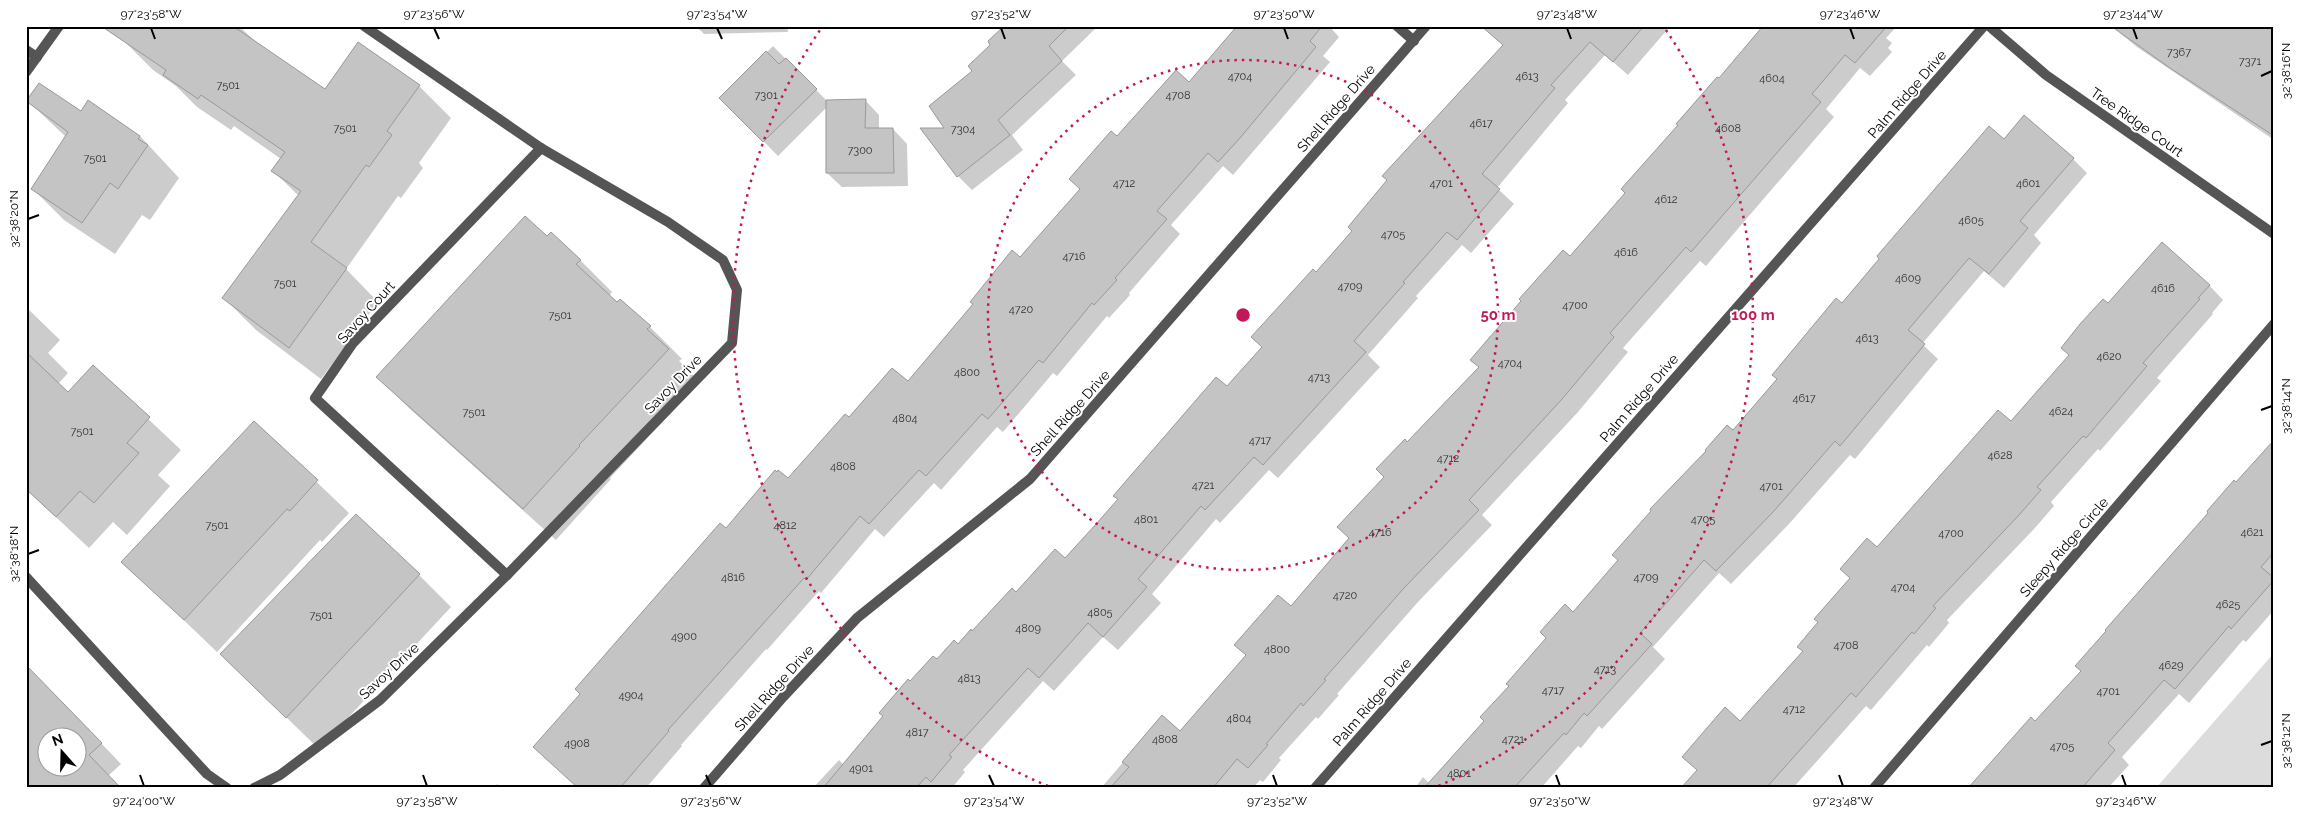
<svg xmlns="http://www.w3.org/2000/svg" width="2300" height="814" font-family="Raleway,sans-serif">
	<rect width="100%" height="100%" fill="#fff"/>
	<path fill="#dcdcdc" d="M2274,653V788H2156Z"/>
	<g fill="#0003" fill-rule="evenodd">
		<path d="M129,26H239L261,47L325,90L419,86L451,118L419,163L423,168L401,198L398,196L346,269L378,302L321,379L256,330L224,298L299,196L273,171L281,159L234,126L231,130L197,107L176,86L153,70L121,38Z"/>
		<path d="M696,26H787L788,32L704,34Z"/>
		<path d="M1006,26H1098L1062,61L1076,75L1012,135L1023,150L972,190L958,176L974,71Z"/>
		<path d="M1239,26H1329L1339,37L1323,56L1330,62L1233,175L1223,166L1171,225L1180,234L1129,293L1130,295L1109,318L1107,316L1057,376L1053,373L1003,432L997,427L941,490L934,483L884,537L875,529L821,593L819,591L767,650L766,649L681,745L682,746L646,788H579L726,530L788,480L849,418L908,383L1081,189L1117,137L1189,83Z"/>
		<path d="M1516,26H1664L1667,30L1628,75L1605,55L1565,100L1568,103L1497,188L1514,204L1471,253L1462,245L1416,296L1418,298L1368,355L1380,367L1278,478L1269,470L1220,523L1216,519L1152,594L1161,603L1118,650L1103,637L1054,691L1043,681L963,770L965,772L952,788H813L839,760L844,765L910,683L958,646L1016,593L1065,559L1227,387L1263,347L1316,274L1354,231L1505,45Z"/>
		<path d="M1785,26H1897L1886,38L1892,43L1888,48L1892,52L1870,76L1860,68L1826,109L1834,117L1706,266L1700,261L1623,348L1628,352L1578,412L1482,515L1492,525L1418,602L1337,694L1339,695L1318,719L1316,717L1279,758L1281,760L1263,782L1260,780L1253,788H1101L1162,717L1180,733L1350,539L1385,477L1407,443L1480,368L1719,80Z"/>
		<path d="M2111,26H2228L2274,33V140L2137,47Z"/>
		<path d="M773,46L827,101L865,100L879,115V129H893L907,144L908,186L842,187L827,173V107L778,156L721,98Z"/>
		<path d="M28,101L82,113L140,136L179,178L150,220L142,215L115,254L64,220L32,188L66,137Z"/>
		<path d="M2004,141L2073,159L2087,173L2034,235L2041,243L2004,288L1984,271L1922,344L1938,359L1855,459L1850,455L1788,525L1731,584L1719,573L1653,647L1665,659L1602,729L1599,726L1581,748L1578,746L1541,788H1415L1423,777L1430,784L1486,721L1573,613L1734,432L1842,305Z"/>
		<path d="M547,238L580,260L612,292L609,296L617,304L621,300L650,327L682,359L679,361L700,382L610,478L611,479L556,540L410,409L378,377Z"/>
		<path d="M2209,285L2223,300L2212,313L2213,314L2157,378L2161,381L2100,451L2098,449L2051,502L2054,506L2034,529L1947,620L1949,623L1929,647L1927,645L1871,710L1866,706L1793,788H1683L1698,771L1684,757L1740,722L1804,652L1877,549L2011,423L2070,356L2108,305Z"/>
		<path d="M26,307L60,340L48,353L68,373L58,384L68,393L93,367L181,450L158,475L170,486L127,535L113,522L89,548L26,489Z"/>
		<path d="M254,422L349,513L322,542L320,540L217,652L123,562Z"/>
		<path d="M2274,442V610L2246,642L2243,640L2189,703L2179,694L2122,757L2129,765L2108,788H1970L2035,722L2082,671L2237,484Z"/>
		<path d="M419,575L451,607L319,749L254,686Z"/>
		<path d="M59,699L121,764L108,776L26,788ZM48,736H78V766H48Z"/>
		<path d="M497,784L501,788H493Z"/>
	</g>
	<g fill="#c4c4c4" stroke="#999" fill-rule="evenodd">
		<path d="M101,26H233L325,89L358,42L420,85L387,131L392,135L369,167L366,165L311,242L347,268L289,348L222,298L301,191L271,171L285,152L201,95L198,99L163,75L166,70Z"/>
		<path d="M1004,26H1069L1049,46L1062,61L998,120L1010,135L957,177L920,128H944L929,106L972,71L968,66L990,45L988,41Z"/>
		<path d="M1237,26H1322L1310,41L1316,47L1240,138L1218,162L1208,153L1157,211L1167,219L1115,278L1117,280L1094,305L1092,303L1043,363L1039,360L988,419L982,414L926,476L919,470L869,524L860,516L806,580L804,578L668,730L669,731L620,788H578L533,747L580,694L575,689L720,523L726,528L775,470L777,472L778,470L788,478L845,414L849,417L892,368L908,381L973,304L970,302L1012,250L1020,257L1080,189L1069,179L1111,131L1117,136L1176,70L1189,82Z"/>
		<path d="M1481,26H1644L1613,62L1590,42L1551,85L1555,88L1482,174L1500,189L1457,240L1447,232L1403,282L1405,283L1354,341L1366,352L1263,465L1254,457L1205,510L1201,506L1138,579L1147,587L1103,637L1088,623L1039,678L1028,668L949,755L952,757L931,782L926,777L916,788H823L883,716L879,713L908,679L910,681L933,656L937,659L954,640L958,644L971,629L972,631L1012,588L1016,592L1055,549L1065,558L1097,523L1118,499L1113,496L1216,377L1227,386L1262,347L1251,337L1313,269L1316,272L1352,231L1348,227L1387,180L1382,176L1503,45Z"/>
		<path d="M1763,26H1887L1855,63L1845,55L1812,94L1821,102L1691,252L1686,247L1610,333L1614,337L1563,398L1469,500L1479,510L1404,588L1324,679L1326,680L1303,706L1301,703L1266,744L1268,745L1248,768L1237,759L1213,788H1110L1129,767L1122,762L1162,715L1180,731L1246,655L1234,645L1278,595L1291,606L1349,538L1337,527L1384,477L1376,469L1405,439L1407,442L1479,367L1470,360L1521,301L1519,299L1563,250L1570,256L1625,193L1621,189L1678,125L1676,124L1717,77L1719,78Z"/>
		<path d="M2111,26H2274V136L2167,66Z"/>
		<path d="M766,51L779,64L786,58L817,89L763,142L719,98Z"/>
		<path d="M39,83L81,111L88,100L140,136L138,139L148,145L118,189L110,183L82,223L31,189L68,132L26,101Z"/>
		<path d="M866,99L865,128H893L894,173H826V100Z"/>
		<path d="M2024,115L2074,158L2020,221L2028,228L1989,274L1969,258L1908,330L1925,344L1840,446L1835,441L1774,511L1716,571L1704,560L1640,633L1652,644L1587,716L1584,713L1566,735L1564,733L1514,788H1424L1484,721L1480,717L1509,686L1506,684L1546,638L1540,632L1565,604L1573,612L1618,560L1612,555L1651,511L1650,509L1706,451L1705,450L1727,425L1733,430L1777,379L1772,375L1836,298L1842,303L1879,259L1877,256L1989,126L2004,139Z"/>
		<path d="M525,216L547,236L551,232L581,260L576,264L617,302L620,299L651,326L647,329L669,349L579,445L580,446L523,509L376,377Z"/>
		<path d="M2162,242L2210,285L2198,298L2200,299L2143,363L2147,366L2086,438L2083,436L2037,487L2041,490L2019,515L1933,606L1936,608L1914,634L1912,632L1856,697L1851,693L1766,788H1681L1697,770L1682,757L1725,707L1740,721L1803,651L1797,647L1818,622L1814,619L1850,578L1840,569L1867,538L1877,547L1998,410L2011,421L2069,355L2061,348L2080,324L2103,299L2108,303Z"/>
		<path d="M26,352L68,392L93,365L150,417L127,443L139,453L94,503L80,491L56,517L26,489Z"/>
		<path d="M254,421L318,480L290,511L287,509L184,620L121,562Z"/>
		<path d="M2274,440V552L2261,567L2274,578V580L2231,629L2229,626L2175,689L2164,680L2108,743L2115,750L2082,788H1968L2031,717L2035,721L2081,671L2075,666L2106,631L2105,630L2208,513L2207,511L2234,480L2236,482Z"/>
		<path d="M356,514L420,574L286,718L220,654Z"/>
		<path d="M26,665L102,743L89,755L121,788H26ZM48,736H78V766H48Z"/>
	</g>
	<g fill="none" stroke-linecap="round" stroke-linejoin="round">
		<g stroke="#555" stroke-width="10">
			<path d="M26,50L37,57"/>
			<path d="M26,72L59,26"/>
			<path d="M507,575L315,398L353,343L541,148"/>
			<path d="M26,577L207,774L227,788"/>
			<path d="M254,788L280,775L380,700L507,575L732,343L737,290L723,260L668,222L541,148L364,26"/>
		</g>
		<g stroke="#555" stroke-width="10">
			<path d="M1397,26L1414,41"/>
			<path d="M1989,26L2046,75L2274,234"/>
			<path d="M704,788L783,697L857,618L1030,479L1426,26"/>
			<path d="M1315,788L1984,26"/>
			<path d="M1874,788L2274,324"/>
		</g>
	</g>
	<path fill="none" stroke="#000" stroke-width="2" d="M151,28L155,39M434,28L439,39M717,28L722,39M1001,28L1005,39M1284,28L1288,39M1567,28L1571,39M1850,28L1854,39M2133,28L2137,39M2261,76L2272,71M28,219L39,215M2261,410L2272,406M28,554L39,550M2261,745L2272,741M140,775L144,786M423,775L427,786M706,775L711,786M989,775L994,786M1273,775L1277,786M1556,775L1560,786M1839,775L1843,786M2122,775L2126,786"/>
	<g fill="none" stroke="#c2185b" stroke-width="2.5" stroke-dasharray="2.5 5">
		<circle cx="1243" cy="315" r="255"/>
		<path d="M1048 786A510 510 0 0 1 820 30M1666 30A510 510 0 0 1 1438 786"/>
	</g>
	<g text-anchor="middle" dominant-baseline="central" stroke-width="4" stroke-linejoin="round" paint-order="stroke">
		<g font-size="11" fill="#313131">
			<text x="2179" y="52">7367</text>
			<text x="2250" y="61">7371</text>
			<text x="1240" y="76">4704</text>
			<text x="1527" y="76">4613</text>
			<text x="1772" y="78">4604</text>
			<text x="228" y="85">7501</text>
			<text x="766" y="95">7301</text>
			<text x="1178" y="95">4708</text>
			<text x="1481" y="123">4617</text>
			<text x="345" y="128">7501</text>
			<text x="1728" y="128">4608</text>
			<text x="963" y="129">7304</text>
			<text x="860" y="150">7300</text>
			<text x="95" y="158">7501</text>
			<text x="1124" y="183">4712</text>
			<text x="1441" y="183">4701</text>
			<text x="2028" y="183">4601</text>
			<text x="1666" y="199">4612</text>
			<text x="1971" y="220">4605</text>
			<text x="1393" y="234">4705</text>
			<text x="1626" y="252">4616</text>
			<text x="1074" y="256">4716</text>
			<text x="1908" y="278">4609</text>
			<text x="285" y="283">7501</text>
			<text x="1350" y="286">4709</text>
			<text x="2163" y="288">4616</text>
			<text x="1575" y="305">4700</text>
			<text x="1021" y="309">4720</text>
			<text x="560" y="315">7501</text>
			<text x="1867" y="338">4613</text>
			<text x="2109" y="356">4620</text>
			<text x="1510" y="363">4704</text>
			<text x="967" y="372">4800</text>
			<text x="1319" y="377">4713</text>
			<text x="1804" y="398">4617</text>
			<text x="2061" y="411">4624</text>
			<text x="474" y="412">7501</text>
			<text x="905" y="418">4804</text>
			<text x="82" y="431">7501</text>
			<text x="1260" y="440">4717</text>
			<text x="2000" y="455">4628</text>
			<text x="1448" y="458">4712</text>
			<text x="843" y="466">4808</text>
			<text x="1203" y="485">4721</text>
			<text x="1771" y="486">4701</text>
			<text x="1146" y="519">4801</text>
			<text x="1703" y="519">4705</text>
			<text x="217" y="525">7501</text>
			<text x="785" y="525">4812</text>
			<text x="1380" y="532">4716</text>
			<text x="2252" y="532">4621</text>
			<text x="1951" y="533">4700</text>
			<text x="733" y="577">4816</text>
			<text x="1646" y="577">4709</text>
			<text x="1903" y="587">4704</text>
			<text x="1345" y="595">4720</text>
			<text x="2228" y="604">4625</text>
			<text x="1100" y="612">4805</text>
			<text x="321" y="615">7501</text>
			<text x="1028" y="628">4809</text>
			<text x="684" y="636">4900</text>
			<text x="1846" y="645">4708</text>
			<text x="1277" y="649">4800</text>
			<text x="2171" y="665">4629</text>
			<text x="1605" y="669">4713</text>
			<text x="969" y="678">4813</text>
			<text x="1553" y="690">4717</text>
			<text x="2108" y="691">4701</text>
			<text x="631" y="695">4904</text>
			<text x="1794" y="709">4712</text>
			<text x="1239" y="718">4804</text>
			<text x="917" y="732">4817</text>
			<text x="1165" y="739">4808</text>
			<text x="1513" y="739">4721</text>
			<text x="577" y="743">4908</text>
			<text x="2062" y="746">4705</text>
			<text x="861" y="768">4901</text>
			<text x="1459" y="773">4801</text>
		</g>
		<g font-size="14" fill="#000" stroke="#fff">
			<text transform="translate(1907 94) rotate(-49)">Palm Ridge Drive</text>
			<text transform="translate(1336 108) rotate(-49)">Shell Ridge Drive</text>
			<text transform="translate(2137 122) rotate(35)">Tree Ridge Court</text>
			<text transform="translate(366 312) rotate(-48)">Savoy Court</text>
			<text transform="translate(673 384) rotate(-46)">Savoy Drive</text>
			<text transform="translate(1639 398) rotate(-49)">Palm Ridge Drive</text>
			<text transform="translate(1070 413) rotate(-48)">Shell Ridge Drive</text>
			<text transform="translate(2064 547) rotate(-49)">Sleepy Ridge Circle</text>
			<text transform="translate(389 671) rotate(-43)">Savoy Drive</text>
			<text transform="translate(774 688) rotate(-48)">Shell Ridge Drive</text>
			<text transform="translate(1372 702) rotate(-49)">Palm Ridge Drive</text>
		</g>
	</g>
	<circle cx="1243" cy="315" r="8" fill="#c2185b" stroke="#fff" stroke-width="2.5"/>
	<g font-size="15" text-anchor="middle" font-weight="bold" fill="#c2185b" stroke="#fff" stroke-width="4" stroke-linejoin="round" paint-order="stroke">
		<text x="1498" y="320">50 m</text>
		<text x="1753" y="320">100 m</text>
	</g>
	<rect width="2300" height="814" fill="none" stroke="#ffffff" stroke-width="55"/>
	<g transform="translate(62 752) rotate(340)"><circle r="24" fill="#ffffff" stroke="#999999"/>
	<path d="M0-4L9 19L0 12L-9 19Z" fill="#000000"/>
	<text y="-8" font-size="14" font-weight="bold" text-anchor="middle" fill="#000000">N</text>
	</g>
	<rect x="28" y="28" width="2244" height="758" fill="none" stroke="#000" stroke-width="2"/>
	<g font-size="12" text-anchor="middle" fill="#000">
		<text x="151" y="18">97°23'58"W</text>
		<text x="434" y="18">97°23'56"W</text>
		<text x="717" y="18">97°23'54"W</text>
		<text x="1001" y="18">97°23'52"W</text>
		<text x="1284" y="18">97°23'50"W</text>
		<text x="1567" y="18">97°23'48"W</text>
		<text x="1850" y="18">97°23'46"W</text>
		<text x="2133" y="18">97°23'44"W</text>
		<text transform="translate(2286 71) rotate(-90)" y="4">32°38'16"N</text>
		<text transform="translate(14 219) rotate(-90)" y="4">32°38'20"N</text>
		<text transform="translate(2286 406) rotate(-90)" y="4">32°38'14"N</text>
		<text transform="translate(14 554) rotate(-90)" y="4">32°38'18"N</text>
		<text transform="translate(2286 741) rotate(-90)" y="4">32°38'12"N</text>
		<text x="144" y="805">97°24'00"W</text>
		<text x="427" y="805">97°23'58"W</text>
		<text x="711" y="805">97°23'56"W</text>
		<text x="994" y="805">97°23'54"W</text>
		<text x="1277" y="805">97°23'52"W</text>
		<text x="1560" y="805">97°23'50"W</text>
		<text x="1843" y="805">97°23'48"W</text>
		<text x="2126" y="805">97°23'46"W</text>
	</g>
</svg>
